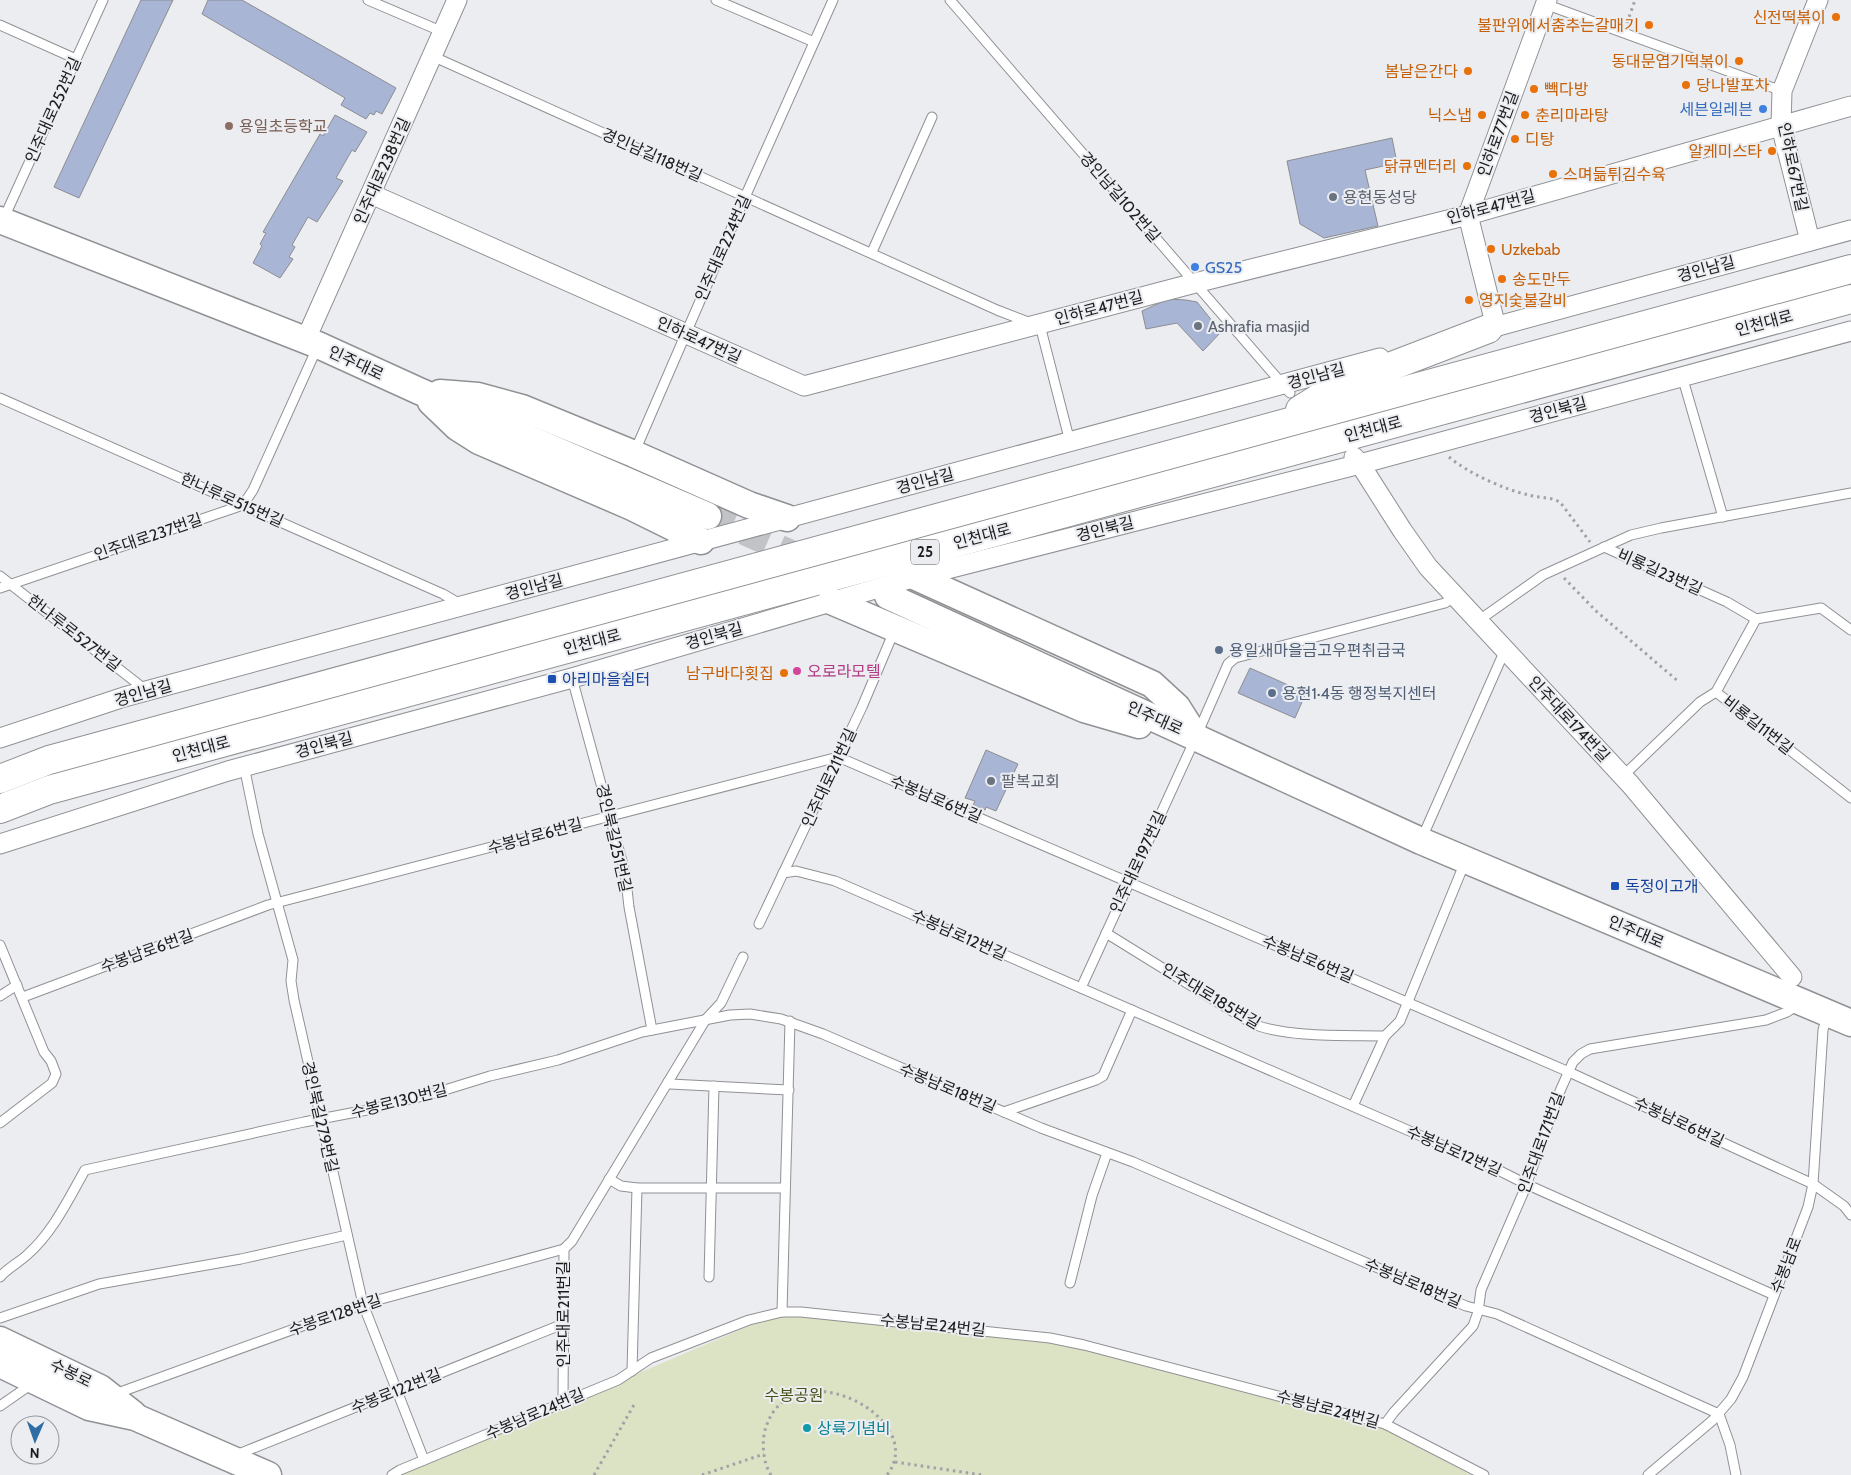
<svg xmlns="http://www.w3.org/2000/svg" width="1851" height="1475" font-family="Cabin,'Noto Sans KR',sans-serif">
	<rect width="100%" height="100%" fill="#ecedf1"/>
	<path fill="#dce2c4" d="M782,1312L1050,1339L1385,1426L1471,1475H399Z"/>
	<g fill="#a8b5d5" stroke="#8c8d91">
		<path d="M141,0H173L79,198L54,187Z"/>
		<path d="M208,0H242L396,88L382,114L376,111L374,115L370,113L366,119L341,105L345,98L202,14Z"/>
		<path d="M335,115L367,132L355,152L352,150L336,178L343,181L317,222L308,217L292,245L295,247L289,257L293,259L280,278L253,263L262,246L260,244L266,233L263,232L320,134L323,136Z"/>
		<path d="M1392,138L1397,163L1365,170L1378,226L1324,238L1300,224L1287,161Z"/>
		<path d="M1168,299L1186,300L1197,302L1221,332L1203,351L1177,323L1146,329L1142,311Z"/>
		<path d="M1250,668L1306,693L1295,718L1238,693Z"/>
		<path d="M986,750L1018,764L996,811L986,807L985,810L973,805L975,801L965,798Z"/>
	</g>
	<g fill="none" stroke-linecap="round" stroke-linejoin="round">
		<path stroke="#c2c3c7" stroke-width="26" stroke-dasharray="26 13" stroke-linecap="butt" d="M708,516L852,580"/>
		<defs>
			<g id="lane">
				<path d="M368,0L443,32"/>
				<path d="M716,0L814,42"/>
				<path d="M950,0L1290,393"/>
				<path d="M1545,4L1782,91"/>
				<path d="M0,25L76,59"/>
				<path d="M432,56L997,310L1036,325L1042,333L1070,442"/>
				<path d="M4,218L103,0"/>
				<path d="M872,252L932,117"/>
				<path d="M1682,376L1723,517"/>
				<path d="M0,398L443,594L460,604"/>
				<path d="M635,451L745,197L833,0"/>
				<path d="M1604,547L1727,602L1756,619L1821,608L1851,630"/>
				<path d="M0,576L147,691"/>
				<path d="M0,588L243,505L253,490L317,348"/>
				<path d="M1478,621L1543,575L1631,535L1661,528L1851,493"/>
				<path d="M572,678L625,872L629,907L652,1030"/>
				<path d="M1716,692L1851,798"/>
				<path d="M244,766L258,834L293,960L291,981L294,1000L363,1304L424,1460"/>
				<path d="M1623,776L1700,702L1716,692L1756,619"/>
				<path d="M1422,838L1505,650"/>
				<path d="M783,873L796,871L835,881L1490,1166L1526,1184L1774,1295"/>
				<path d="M759,924L862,707L895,629"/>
				<path d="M1106,933L1253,1024C1288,1038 1347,1035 1385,1036"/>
				<path d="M0,945L44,1052L51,1061L56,1074L52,1083L0,1123"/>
				<path d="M1081,988L1196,737L1228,664L1235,658L1445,603L1455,596"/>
				<path d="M0,996L17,985"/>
				<path d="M23,997L268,905L838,757L1569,1072L1813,1184L1844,1206L1851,1215"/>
				<path d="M668,1082L670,1084L789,1090"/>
				<path d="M1353,1106L1385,1036L1400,1021L1465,862"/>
				<path d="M1004,1112L1096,1080L1103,1076L1132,1010"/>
				<path d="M609,1179L621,1186L637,1188H785"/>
				<path d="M0,1277C8,1268 18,1263 27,1255C53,1232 68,1200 85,1170L304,1122L367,1110L435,1093L490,1076L558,1060L642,1032L730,1015L750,1014L781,1019L823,1034L1041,1128L1133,1162L1466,1306L1497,1314L1719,1414L1730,1445L1736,1475"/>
				<path d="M709,1277L714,1086"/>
				<path d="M1070,1283L1092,1196L1107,1153"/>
				<path d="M782,1312L790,1021"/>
				<path d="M0,1318L99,1284L241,1259L347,1235"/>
				<path d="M632,1371L637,1188"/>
				<path d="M115,1394L363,1304L564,1249"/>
				<path d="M563,1403L564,1249L572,1241L706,1019L721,1003L743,957"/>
				<path d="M0,1406L33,1383"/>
				<path d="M1385,1424L1394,1412L1473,1326L1478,1312L1481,1290L1524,1191L1560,1091L1573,1062L1581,1054L1590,1049L1766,1020L1787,1012L1797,1005"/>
				<path d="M236,1455L563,1324"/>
				<path d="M392,1475L400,1470L618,1380L651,1358L749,1320L782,1312H801L1050,1338L1084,1345L1385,1424L1484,1475"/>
				<path d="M1648,1475L1713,1420L1731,1399L1743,1377L1808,1207L1813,1184L1823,1030L1827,1016"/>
			</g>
			<g id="street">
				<path d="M371,194L804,386L1195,283L1468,215L1851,106"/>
				<path d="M1810,241L1781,126L1782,91L1818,0"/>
				<path d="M1496,327L1468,215L1547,0"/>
				<path d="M1476,332L1851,230"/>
				<path d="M305,341L457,0"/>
				<path d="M1354,457L1360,464L1402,530L1428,567L1630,784L1792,977"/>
				<path d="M0,738L124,697L1380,358"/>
				<path d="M0,844L228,771L572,678L916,577L1360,464L1851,331"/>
			</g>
			<g id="secondary">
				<path d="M0,220L318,345L419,391L708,516"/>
				<path d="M440,393L478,396L522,408L634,454L749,505L787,518"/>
				<path d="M431,402L457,427L479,441L632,507L701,541"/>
				<path d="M916,577L1152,684L1177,707L1196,737"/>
				<path d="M888,596L1421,841L1851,1023"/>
				<path d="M831,601L1084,709L1139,725"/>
				<path d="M0,1340L100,1388L133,1414"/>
				<path d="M0,1364L89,1407L135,1417L268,1475"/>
			</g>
			<g id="highway">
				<path d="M1300,410L1337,387L1488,329"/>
				<path d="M0,779L49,760L1851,269"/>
				<path d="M0,809L49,790L1851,299"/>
			</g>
		</defs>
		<use href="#lane" stroke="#8f9194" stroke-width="11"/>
		<use href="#street" stroke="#8f9194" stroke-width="21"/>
		<use href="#secondary" stroke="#8f9194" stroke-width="29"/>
		<use href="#highway" stroke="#8f9194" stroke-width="30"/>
		<g stroke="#a1a2a5" stroke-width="3" stroke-dasharray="2.5 4" stroke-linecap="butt">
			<path d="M1627,23L1635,0"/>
			<path d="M1449,457C1468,473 1505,490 1529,495C1539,498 1551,497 1560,502L1590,542"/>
			<path d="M1564,578L1596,611L1679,682"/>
			<path d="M895,1462L982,1475"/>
			<path d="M594,1475L635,1403"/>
			<path d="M702,1475L764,1454"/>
			<path d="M771,1475C763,1463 761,1441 766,1427C792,1347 931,1418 887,1475"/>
		</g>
		<use href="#lane" stroke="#fff" stroke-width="9"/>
		<use href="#street" stroke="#fff" stroke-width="19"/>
		<use href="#secondary" stroke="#fff" stroke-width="26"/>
		<use href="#highway" stroke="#fff" stroke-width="28"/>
	</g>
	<g fill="#e8710a" stroke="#ecedf1" stroke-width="2">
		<circle cx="1836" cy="17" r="5"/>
		<circle cx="1649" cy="25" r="5"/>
		<circle cx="1739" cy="61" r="5"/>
		<circle cx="1468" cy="71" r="5"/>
		<circle cx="1686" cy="85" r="5"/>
		<circle cx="1534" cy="89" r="5"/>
		<circle cx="1482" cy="115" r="5"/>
		<circle cx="1525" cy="115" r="5"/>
		<circle cx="1515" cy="139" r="5"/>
		<circle cx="1772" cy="151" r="5"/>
		<circle cx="1467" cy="166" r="5"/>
		<circle cx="1553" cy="174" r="5"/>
		<circle cx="1491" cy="249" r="5"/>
		<circle cx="1502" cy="279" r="5"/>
		<circle cx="1469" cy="300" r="5"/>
		<circle cx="784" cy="673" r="5"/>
	</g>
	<g fill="#3f7fe0" stroke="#ecedf1" stroke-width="2">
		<circle cx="1763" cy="109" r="5"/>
		<circle cx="1195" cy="267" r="5"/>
	</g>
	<circle fill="#8d6e63" stroke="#ecedf1" stroke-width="2" cx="229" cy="126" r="5"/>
	<g fill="#6b7280" stroke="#ecedf1" stroke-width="2">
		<circle cx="1333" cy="197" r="5"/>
		<circle cx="1198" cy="326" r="5"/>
		<circle cx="991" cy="781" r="5"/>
	</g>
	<g fill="#5c6f8a" stroke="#ecedf1" stroke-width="2">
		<circle cx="1219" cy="650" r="5"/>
		<circle cx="1272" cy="693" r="5"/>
	</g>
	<circle fill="#d1479c" stroke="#ecedf1" stroke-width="2" cx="797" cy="671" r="5"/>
	<g fill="#1a4fb4" stroke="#ecedf1" stroke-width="2">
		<rect x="547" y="674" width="10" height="10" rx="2.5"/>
		<rect x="1610" y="881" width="10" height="10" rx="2.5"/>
	</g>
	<circle fill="#0f9aa8" stroke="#ecedf1" stroke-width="2" cx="807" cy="1428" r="5"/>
	<g text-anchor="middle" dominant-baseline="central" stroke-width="4" stroke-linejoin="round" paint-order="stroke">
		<rect fill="#ecedf1" stroke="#5a5b5d" stroke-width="1" x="911" y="539.5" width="28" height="25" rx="4"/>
		<g font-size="15" font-weight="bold" fill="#1b1c1d">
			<text x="925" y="552">25</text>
		</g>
		<g font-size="16" fill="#c56008" stroke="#ecedf1" text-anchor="end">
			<text x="1826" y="17">신전떡볶이</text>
			<text x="1639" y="25">불판위에서춤추는갈매기</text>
			<text x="1729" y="61">동대문엽기떡볶이</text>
			<text x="1458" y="71">봄날은간다</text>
			<text x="1696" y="85" text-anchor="start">당나발포차</text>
			<text x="1544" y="89" text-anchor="start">빽다방</text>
			<text x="1472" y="115">닉스냅</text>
			<text x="1535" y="115" text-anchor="start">춘리마라탕</text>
			<text x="1525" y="139" text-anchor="start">디탕</text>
			<text x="1762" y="151">알케미스타</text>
			<text x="1457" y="166">닭큐멘터리</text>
			<text x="1563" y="174" text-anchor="start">스며듦튀김수육</text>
			<text x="1501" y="249" text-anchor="start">Uzkebab</text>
			<text x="1512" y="279" text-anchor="start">송도만두</text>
			<text x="1479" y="300" text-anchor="start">영지숯불갈비</text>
			<text x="774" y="673">남구바다횟집</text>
		</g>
		<g font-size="16" fill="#366cbe" stroke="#ecedf1" text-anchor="end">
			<text x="1753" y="109">세븐일레븐</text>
			<text x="1205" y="267" text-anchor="start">GS25</text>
		</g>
		<g font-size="16" fill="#1b1c1d" stroke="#ecedf1">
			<text transform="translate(53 110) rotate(-66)">인주대로252번길</text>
			<text transform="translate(1498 134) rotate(-70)">인하로77번길</text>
			<text transform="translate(652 155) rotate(24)">경인남길118번길</text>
			<text transform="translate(1793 167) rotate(78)">인하로67번길</text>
			<text transform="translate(382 171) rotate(-66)">인주대로238번길</text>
			<text transform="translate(1120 197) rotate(49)">경인남길102번길</text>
			<text transform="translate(1491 207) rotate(-15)">인하로47번길</text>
			<text transform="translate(723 248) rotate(-66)">인주대로224번길</text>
			<text transform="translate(1706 269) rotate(-15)">경인남길</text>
			<text transform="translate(1099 308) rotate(-15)">인하로47번길</text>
			<text transform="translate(1764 323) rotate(-15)">인천대로</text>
			<text transform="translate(699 340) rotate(24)">인하로47번길</text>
			<text transform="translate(356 363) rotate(25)">인주대로</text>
			<text transform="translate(1316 376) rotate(-15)">경인남길</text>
			<text transform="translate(1558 410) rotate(-15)">경인북길</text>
			<text transform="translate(1373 429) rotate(-15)">인천대로</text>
			<text transform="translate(925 481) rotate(-15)">경인남길</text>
			<text transform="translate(232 500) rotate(24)">한나루로515번길</text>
			<text transform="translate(1105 529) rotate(-14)">경인북길</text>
			<text transform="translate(982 536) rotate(-15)">인천대로</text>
			<text transform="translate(148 537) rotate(-19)">인주대로237번길</text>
			<text transform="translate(1660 572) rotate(24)">비룡길23번길</text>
			<text transform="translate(534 587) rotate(-15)">경인남길</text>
			<text transform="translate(74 633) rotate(38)">한나루로527번길</text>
			<text transform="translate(714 636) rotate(-16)">경인북길</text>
			<text transform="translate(592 642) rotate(-15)">인천대로</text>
			<text transform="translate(143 693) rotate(-16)">경인남길</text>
			<text transform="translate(1155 718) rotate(24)">인주대로</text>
			<text transform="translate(1569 719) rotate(47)">인주대로174번길</text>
			<text transform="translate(1758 725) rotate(38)">비룡길11번길</text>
			<text transform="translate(324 745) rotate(-15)">경인북길</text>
			<text transform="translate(201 749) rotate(-15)">인천대로</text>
			<text transform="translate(829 778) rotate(-65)">인주대로211번길</text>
			<text transform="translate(936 799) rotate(23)">수봉남로6번길</text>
			<text transform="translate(535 836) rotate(-15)">수봉남로6번길</text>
			<text transform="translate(614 838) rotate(77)">경인북길251번길</text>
			<text transform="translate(1138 862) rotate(-65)">인주대로197번길</text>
			<text transform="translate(1636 932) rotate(23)">인주대로</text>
			<text transform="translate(959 935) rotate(24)">수봉남로12번길</text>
			<text transform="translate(147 951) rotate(-20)">수봉남로6번길</text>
			<text transform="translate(1308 959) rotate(23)">수봉남로6번길</text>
			<text transform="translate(1211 996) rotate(31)">인주대로185번길</text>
			<text transform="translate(948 1088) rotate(23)">수봉남로18번길</text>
			<text transform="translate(399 1101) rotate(-14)">수봉로130번길</text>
			<text transform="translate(320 1117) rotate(77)">경인북길279번길</text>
			<text transform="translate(1679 1122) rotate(25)">수봉남로6번길</text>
			<text transform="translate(1541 1143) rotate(-70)">인주대로171번길</text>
			<text transform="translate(1454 1151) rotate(24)">수봉남로12번길</text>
			<text transform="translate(1786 1265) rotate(-69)">수봉남로</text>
			<text transform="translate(1413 1283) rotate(23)">수봉남로18번길</text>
			<text transform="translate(563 1314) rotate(-90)">인주대로211번길</text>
			<text transform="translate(335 1315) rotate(-19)">수봉로128번길</text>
			<text transform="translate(933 1325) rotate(6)">수봉남로24번길</text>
			<text transform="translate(71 1373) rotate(26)">수봉로</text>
			<text transform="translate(396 1391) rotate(-22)">수봉로122번길</text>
			<text transform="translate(1328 1409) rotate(15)">수봉남로24번길</text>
			<text transform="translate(535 1414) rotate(-23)">수봉남로24번길</text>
		</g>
		<g font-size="16" fill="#785e54" stroke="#ecedf1" text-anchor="start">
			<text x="239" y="126">용일초등학교</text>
		</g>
		<g font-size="16" fill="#5b616d" stroke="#ecedf1" text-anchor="start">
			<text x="1343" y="197">용현동성당</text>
			<text x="1208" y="326">Ashrafia masjid</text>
			<text x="1001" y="781">팔복교회</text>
		</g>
		<g font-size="16" fill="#4e5e75" stroke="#ecedf1" text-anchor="start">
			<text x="1229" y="650">용일새마을금고우편취급국</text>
			<text x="1282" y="693">용현1·4동 행정복지센터</text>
		</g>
		<g font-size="16" fill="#b23c85" stroke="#ecedf1" text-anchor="start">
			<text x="807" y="671">오로라모텔</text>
		</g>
		<g font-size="16" fill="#164399" stroke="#ecedf1" text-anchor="start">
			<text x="562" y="679">아리마을쉼터</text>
			<text x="1625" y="886">독정이고개</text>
		</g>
		<g font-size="16" fill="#495119" stroke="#ecedf1">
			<text x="794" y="1395">수봉공원</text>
		</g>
		<g font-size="16" fill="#0d838f" stroke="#ecedf1" text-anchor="start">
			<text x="817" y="1428">상륙기념비</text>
		</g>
	</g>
	<g transform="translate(35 1440) rotate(182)"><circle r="24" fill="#ecedf1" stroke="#98999c"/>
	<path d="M0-4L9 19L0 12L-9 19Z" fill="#306da4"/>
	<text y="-8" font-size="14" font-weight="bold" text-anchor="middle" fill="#1b1c1d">N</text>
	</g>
</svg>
